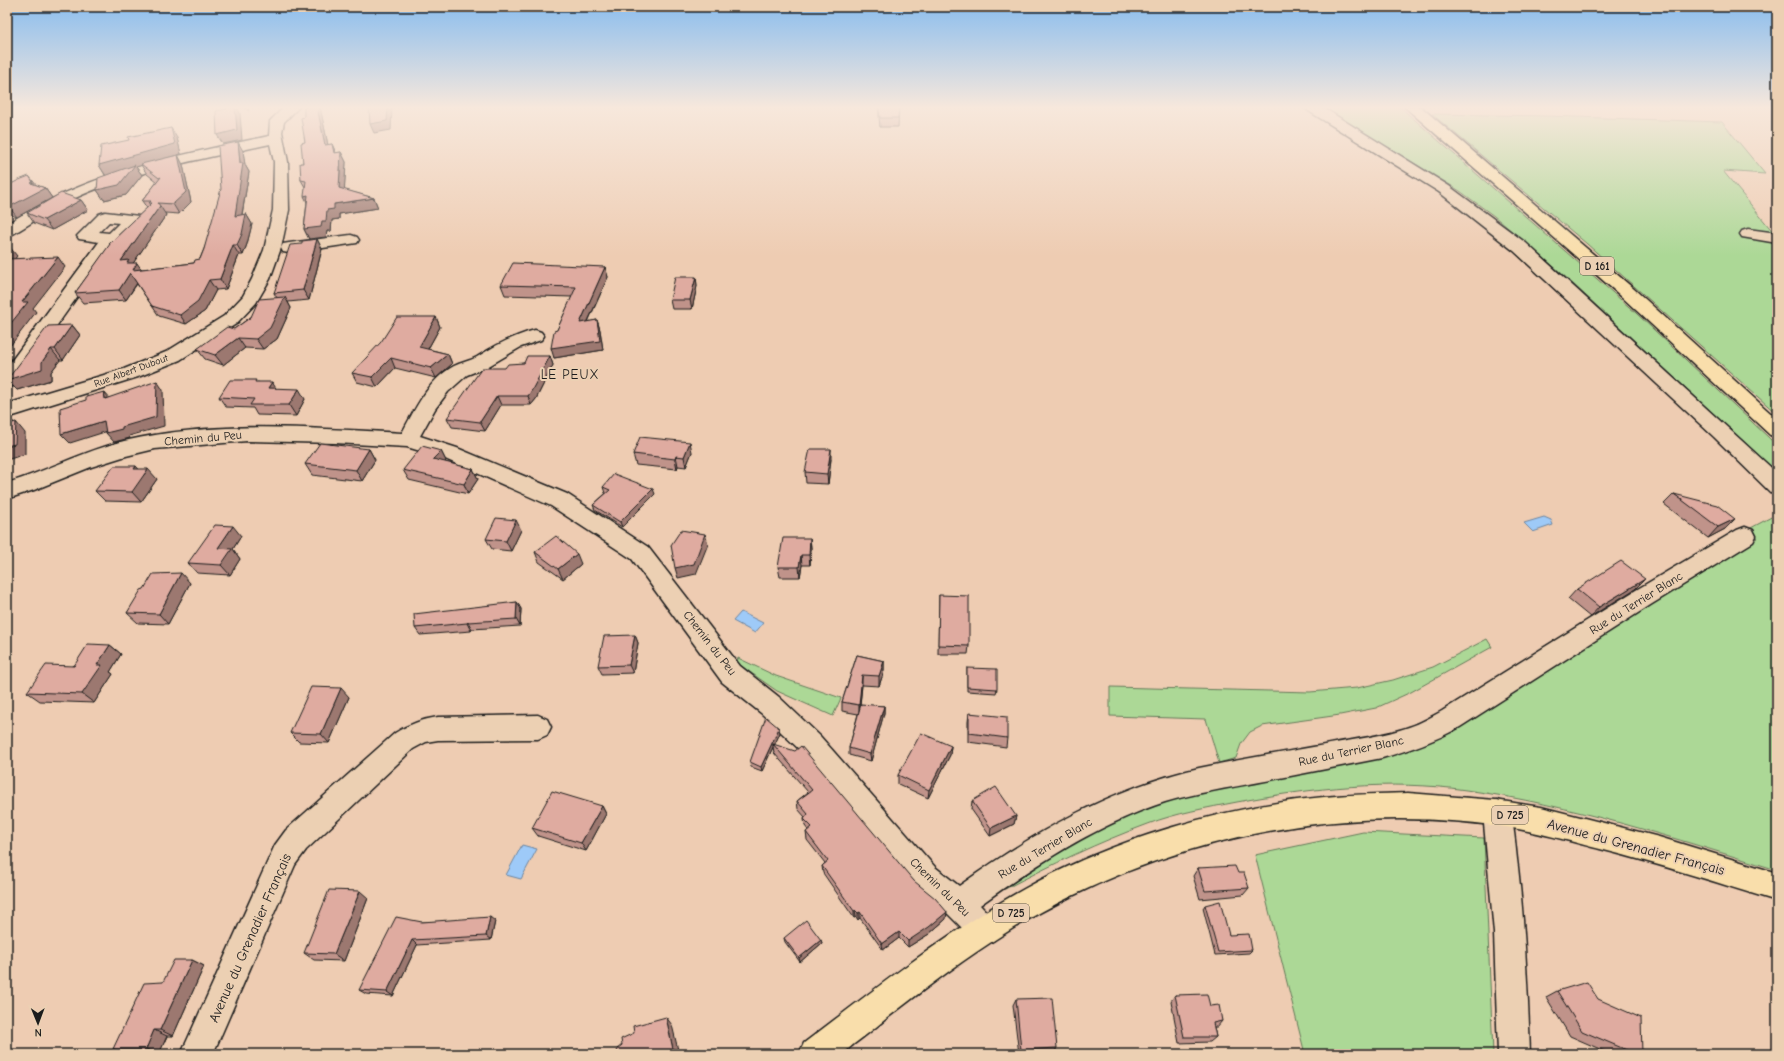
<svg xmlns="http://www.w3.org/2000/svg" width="1784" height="1061" font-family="'Comic Neue',sans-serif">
	<rect width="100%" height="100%" fill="#eeccb2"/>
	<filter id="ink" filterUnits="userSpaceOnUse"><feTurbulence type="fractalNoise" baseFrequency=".025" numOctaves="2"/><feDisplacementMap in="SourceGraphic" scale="8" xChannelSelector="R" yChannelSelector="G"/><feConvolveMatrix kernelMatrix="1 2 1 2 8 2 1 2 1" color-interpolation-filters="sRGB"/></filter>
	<g filter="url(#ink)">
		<g fill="#acd896" stroke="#647a59">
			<path d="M1322,107H1400L1636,313L1768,437L1777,446V472L1560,272L1494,216L1460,191Z"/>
			<path d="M1432,114L1546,116L1722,122L1765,174L1723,171L1774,233L1777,239V414L1587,244Z"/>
			<path d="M1777,514V870C1674,838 1572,805 1466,790C1390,779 1312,788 1237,802C1207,808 1176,813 1148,824C1099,842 1051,865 1005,889L1001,884L1051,852L1142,809L1190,793L1472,717L1758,538L1747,530Z"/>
			<path d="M1487,639L1492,647L1411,692L1376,708L1340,715L1262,726L1250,732L1241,744L1236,758L1219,763L1206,719L1110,716V687L1310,692L1357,688L1393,680L1433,667Z"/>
			<path d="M738,658L776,676L841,698L833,716L777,691L737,663Z"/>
			<path d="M1363,832L1484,838L1493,1054H1305L1255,855Z"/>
		</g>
		<g fill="#9ecaf8" stroke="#6a84a0">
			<path d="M1544,517L1551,520L1553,525L1533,532L1524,523Z"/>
			<path d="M741,612L763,623L755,633L733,621Z"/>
			<path d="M522,845L537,849L521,879L506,875Z"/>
		</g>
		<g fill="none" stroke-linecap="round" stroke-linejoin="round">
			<defs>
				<g id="minor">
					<path d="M284,107H299L284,122L282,132L288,162L289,210L281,248L283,244L289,243L351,235L357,237L359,240L357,243L289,253L283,252L281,248L270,279L256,303L236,324L180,360L138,377L7,418V404L124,369L166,352L224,316L243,296L252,279L264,250L273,210L274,162L270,144C204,159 135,170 73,199C52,209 33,222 13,234L7,236V224C88,172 176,156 269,136L270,121Z"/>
					<path d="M105,212L139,216L141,219L111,249L14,386L7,387V367L99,242L79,239L77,236L99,214ZM109,222L119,223L109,233L99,232Z"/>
					<path d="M1748,229L1777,233V243L1742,237L1740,234L1742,231Z"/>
					<path d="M535,330L541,332L544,336L541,340L521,347L487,367L467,375L448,392L435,409L420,436L457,448L567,494L648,547L740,666L779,697L820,736L935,867L959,886C1031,834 1111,788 1199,768C1242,759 1286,752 1330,744C1356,739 1384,736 1409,727C1421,723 1431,717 1442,711L1636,590L1737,530L1745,527L1753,530L1756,536L1753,542L1652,604L1460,727C1435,741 1410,750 1382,758C1341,766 1301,774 1260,782C1228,788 1196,793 1165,802C1098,824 1037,864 980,905L994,920L999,930L994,940L984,945L974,940L948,914L915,887L802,752L761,713L722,682L632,559L551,506L443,458L407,447L335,443L247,441L155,449L126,456L91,467L34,490L7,499V483C47,471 84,451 124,441C215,420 310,428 402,433C415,409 429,379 454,366C462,362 470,361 477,357C496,345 513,336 535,330Z"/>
					<path d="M538,715L547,719L551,727L547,735L538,739L438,740L426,742L413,749L306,850L295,865L213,1054H181L275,845L286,830L395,733C408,725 423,719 438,717Z"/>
					<path d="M1497,800L1507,804C1515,823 1515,846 1518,867C1525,929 1528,992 1530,1054H1498L1494,933L1483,813L1487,804Z"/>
				</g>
				<path id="secondary" d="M1305,107H1322L1449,186L1526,243L1777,473V494L1770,492L1714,437L1514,251L1439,192L1307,110Z"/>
				<g id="primary">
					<path d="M1405,107H1421L1634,289L1777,419V437L1770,435L1622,297Z"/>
					<path d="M1408,793L1495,800L1541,807L1659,837L1777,873V901C1718,883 1660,864 1600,849C1573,842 1546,834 1518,829C1341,799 1159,838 1007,932C965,958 926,988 887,1018C876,1027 865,1036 854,1044C850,1047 845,1053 841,1054C834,1056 808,1054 799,1054L804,1043C875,989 946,933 1024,889C1111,840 1225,806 1324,797C1352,794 1380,794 1408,793Z"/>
				</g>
			</defs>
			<use href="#minor" stroke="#1c1c1c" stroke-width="3"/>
			<use href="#secondary" stroke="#1c1c1c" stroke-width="3"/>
			<use href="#primary" stroke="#1c1c1c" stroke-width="3"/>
			<use href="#minor" fill="#ecd0b3" fill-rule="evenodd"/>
			<use href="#secondary" fill="#ecd0b3" fill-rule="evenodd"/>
			<use href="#primary" fill="#f9deab" fill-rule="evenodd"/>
		</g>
		<g fill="#c0938a" stroke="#1c1c1c">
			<path d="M243,107H248L249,111Z"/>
			<path d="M304,107H320L328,145L332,144L336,153L341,152L346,162L344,190L374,198L378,208L339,214V219L332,220L331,231H327L326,237L309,239L304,229L307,202L305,187L301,180L305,142Z"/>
			<path d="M878,107H899L898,127H880Z"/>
			<path d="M177,138L181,154L169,157L178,155L183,165L191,202L179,214L165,213L166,215L133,263L142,269L194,263L200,259L243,151L245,165L249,172L242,215L246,214L252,224L247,244L243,255H239L226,289L216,290L205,311L186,324L159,316L137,284L126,300L83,303L75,293L110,245L109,244L147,208L142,201L157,182L147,174L141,165L136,167L142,175L126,195L104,200L97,190L105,175L99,165Z"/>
			<path d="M36,185L45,188L52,198L17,217L12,215L7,219V186Z"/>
			<path d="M81,200L88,210L52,230L34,223L27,213Z"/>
			<path d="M317,239L322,249L309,300L288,302L291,308L277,339L263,349L245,348L223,365L205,359L197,349L234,329L277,298L274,293L302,244Z"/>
			<path d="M605,267L608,277L588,322L597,320L600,330L603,350L554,358L557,330L572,297L505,295L501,285Z"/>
			<path d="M696,277L697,286L692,309H672L670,300Z"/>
			<path d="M436,317L440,327L428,349L448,354L452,364L436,378L395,368L377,387L357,382L352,373Z"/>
			<path d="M72,325L80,335L63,360H60L51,372V380L17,390Z"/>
			<path d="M550,356L553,365L536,399L531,405H501L485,431L452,427L447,418L505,368Z"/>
			<path d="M258,382L276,389L305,399L296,416L257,415L253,408L226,407L219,397Z"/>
			<path d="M369,449L375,460L362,481L312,475L305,464Z"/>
			<path d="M441,451L446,461L445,462L473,469L478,479L468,494L409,480L403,470Z"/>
			<path d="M692,452L686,467L678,466L677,469L636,465L633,454Z"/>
			<path d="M831,459L828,484L806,483L805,472Z"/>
			<path d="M136,466L138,469L157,479L141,502L105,501L95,491Z"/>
			<path d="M603,487L655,494L622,527L595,510L593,505L606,493H605Z"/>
			<path d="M1674,494L1725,529L1708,538L1664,504Z"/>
			<path d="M521,530L511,551L492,549L486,539Z"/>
			<path d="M241,536L233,549L240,559L230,575L197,573L188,563Z"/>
			<path d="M810,538L811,548L810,565H802L800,577H780L778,567Z"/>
			<path d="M535,552L581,564L563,579L539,562Z"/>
			<path d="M190,583L168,624L138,623L127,613L144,589Z"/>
			<path d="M1577,589H1635L1590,617L1568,599Z"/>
			<path d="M939,595L969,646L968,654H938Z"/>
			<path d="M517,602L521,609L520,626L472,629L471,631L420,635L415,628Z"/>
			<path d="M635,635L638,643L633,673L602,674L598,666Z"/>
			<path d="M110,645L121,654L110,672L113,674L94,703L40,701L27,692Z"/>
			<path d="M857,655L884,661V671L879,686L862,685L860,705L884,706V713L871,761L849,755V748L858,714L842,711V702Z"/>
			<path d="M967,668L997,689L996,693L967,691Z"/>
			<path d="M349,697L329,743L299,742L290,733Z"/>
			<path d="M969,713L1007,738L1006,747L968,742V722Z"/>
			<path d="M780,733L774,745L946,919L929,934L908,947L899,938L883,950L860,918L858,920L856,917L854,918L823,873L822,866L825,863L807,840L806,832L808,830L805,826L804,819L805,817L798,809L797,801L808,792L774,753L773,747L762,771L751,767L750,762Z"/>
			<path d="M951,746L950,755L928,798L898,784V775Z"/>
			<path d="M972,801L1016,816L1014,824L990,836L971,809Z"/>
			<path d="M602,806L606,814L586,851L538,836L532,828Z"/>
			<path d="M1198,868L1238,873L1249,888L1243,895L1200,899L1193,876Z"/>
			<path d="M368,898L344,961L314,960L304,953Z"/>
			<path d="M1205,905L1229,935L1252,950L1249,953L1215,955L1203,908Z"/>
			<path d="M495,921L491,940L417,945L393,996L366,994L359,990L422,922Z"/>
			<path d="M784,938L821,940L822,943L800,962L785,942Z"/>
			<path d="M192,960L204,966L173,1036H167L159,1054H126L113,1049L163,982Z"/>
			<path d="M1557,991L1642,1054H1611L1570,1036L1546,997Z"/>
			<path d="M1175,995L1210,1006L1222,1021L1217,1027H1214L1216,1037L1210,1042L1179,1043L1171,1001Z"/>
			<path d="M1016,999L1057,1048L1054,1053L1038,1054H1019L1013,1005Z"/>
		</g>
		<g fill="#9c7870" stroke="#1c1c1c">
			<path d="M235,107H237L240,113L242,140L223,144L217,135Z"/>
			<path d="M317,107H320L330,155L325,145Z"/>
			<path d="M388,107H392L391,130L374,133L370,124Z"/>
			<path d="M171,128L177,138L181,154L136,167L142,175L126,195L104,200L97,190L106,176L99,165Z"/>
			<path d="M238,142L243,151L245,165L249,172L240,226L235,216L240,163Z"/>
			<path d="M332,144L336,154L334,153Z"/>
			<path d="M341,152L346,162L344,198L339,188Z"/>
			<path d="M178,155L183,165L191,202L179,214L173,204Z"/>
			<path d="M29,176L37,186L45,188L52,198L17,217L9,207L31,183Z"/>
			<path d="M308,195L309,206L304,196Z"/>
			<path d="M374,198L378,208L339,214V219L332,220L331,231H327L326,237L309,239L304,229L322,221L327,210L334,204Z"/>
			<path d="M81,200L88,210L52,230L44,220Z"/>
			<path d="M160,206L166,215L132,265L137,263L144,273L140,279L121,261Z"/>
			<path d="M7,209L12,215L7,219Z"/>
			<path d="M246,214L252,224L247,244L243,255L237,245Z"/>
			<path d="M317,239L322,249L309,300L303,290Z"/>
			<path d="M233,245L239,255L226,289L220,279Z"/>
			<path d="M9,246L17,256L7,269V249Z"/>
			<path d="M58,257L65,267L33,308L36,312L7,350V328L22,302Z"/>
			<path d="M605,267L608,277L583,332L580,323Z"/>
			<path d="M130,273L137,283L126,300L119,290Z"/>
			<path d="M696,277L697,286L692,309L690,300Z"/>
			<path d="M209,280L216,290L205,311L186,324L180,315Z"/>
			<path d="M285,297L291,308L277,339L263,349L256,339Z"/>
			<path d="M436,317L440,327L424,356L419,347Z"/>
			<path d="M597,320L600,330L603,350L554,358L551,348Z"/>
			<path d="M72,325L80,335L63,360L55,349Z"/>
			<path d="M238,338L245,348L223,365L215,355Z"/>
			<path d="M51,349L60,360L51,372V380L17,390L7,380L42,362Z"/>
			<path d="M448,354L452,364L436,378L431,368Z"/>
			<path d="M550,356L553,365L536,399L531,405L528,396Z"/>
			<path d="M391,358L395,368L377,387L372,377Z"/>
			<path d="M157,381L163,390L164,426L129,436L130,438L114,442L106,433L122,427Z"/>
			<path d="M272,382L279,393L268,388Z"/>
			<path d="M299,389L305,399L296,416L289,405Z"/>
			<path d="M104,392L112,401L105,399Z"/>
			<path d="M497,396L501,405L485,431L480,422Z"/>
			<path d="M12,421L16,424V422L25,433V454L7,460V446Z"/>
			<path d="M104,421L111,430L70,443L61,434Z"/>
			<path d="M690,442L692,452L686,467L684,457Z"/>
			<path d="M369,449L375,460L362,481L356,470Z"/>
			<path d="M831,449V459L828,484L827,474Z"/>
			<path d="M441,451L446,461L439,469L433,459Z"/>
			<path d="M676,456L678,466L677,469L675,459Z"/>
			<path d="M136,466L144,475L148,469L157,479L141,502L132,492L134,469Z"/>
			<path d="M473,469L478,479L468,494L464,484Z"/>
			<path d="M653,489L655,494L622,527L620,522Z"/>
			<path d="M1735,519L1725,529L1708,538L1718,527Z"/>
			<path d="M516,520L521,530L511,551L506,541Z"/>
			<path d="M233,526L241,536L233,549L240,559L230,575L221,565L218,548Z"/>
			<path d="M705,534L708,544L696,574L678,578L675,568Z"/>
			<path d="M810,538L811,548L810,565L809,555Z"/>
			<path d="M577,554L581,564L563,579L558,569Z"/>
			<path d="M801,555L802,565L800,577L799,567Z"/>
			<path d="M181,573L190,583L168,624L159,614Z"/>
			<path d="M1645,579L1635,589L1590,617L1599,607Z"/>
			<path d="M517,602L521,609L520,626L516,619Z"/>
			<path d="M468,622L472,629L471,631L467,623Z"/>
			<path d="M635,635L638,643L633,673L629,665Z"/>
			<path d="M110,645L121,654L110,672L113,674L94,703L82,694L97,665Z"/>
			<path d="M884,661V671L879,686V676Z"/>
			<path d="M862,675V685L859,714V705Z"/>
			<path d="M341,688L349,697L329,743L321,734Z"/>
			<path d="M884,706V713L871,761L870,754Z"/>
			<path d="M779,728L780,733L774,746L773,744V747L762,771L761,767Z"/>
			<path d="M951,746L950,755L928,798L929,790Z"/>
			<path d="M602,806L606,814L586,851L581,843Z"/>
			<path d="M1016,816L1014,824L990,836L991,828Z"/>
			<path d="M360,891L368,898L344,961L334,954Z"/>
			<path d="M855,910L856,917L854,918V911Z"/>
			<path d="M860,912V918L858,920V913Z"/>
			<path d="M947,912L946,919L929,934L908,947V941Z"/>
			<path d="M490,917L495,921L491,940L486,936Z"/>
			<path d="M899,932V938L883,950L882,944Z"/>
			<path d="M412,940L417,945L393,996L387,992Z"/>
			<path d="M821,940L822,943L800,962L799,958Z"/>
			<path d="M192,960L204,966L173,1036L160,1030Z"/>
			<path d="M666,1017L672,1025L679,1054H674Z"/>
			<path d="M154,1030L167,1036L159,1054L146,1049Z"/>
		</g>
		<g fill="#dfaba0" stroke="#1c1c1c">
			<path d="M227,107H235L237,130L217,135L216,111L227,109Z"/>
			<path d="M304,107H317L325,145L332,144L334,153L341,152L339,188L374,198L334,204V209L327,210L326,221H322L321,227L304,229L308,195L304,196L306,181L301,180L300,163H303L301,143L305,142L301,118L304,117Z"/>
			<path d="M369,107H388L387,121L370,124Z"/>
			<path d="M879,107H899L898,118H880Z"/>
			<path d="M171,128L175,144L99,165L101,146L129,140L128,137Z"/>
			<path d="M238,142L240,163H243L235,216L246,214L242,234L237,245H233L220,279L209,280L198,301L180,315L152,306L130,273L119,290L75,293L110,244H109L152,203H149L151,201H142L161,177L159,178L141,164L178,155L186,192L173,204L158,203L160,206L121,261L129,260L127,263H137L133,270L194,263L195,260L200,259L204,249L221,189L218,146Z"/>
			<path d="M135,165L119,185L97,190L98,178Z"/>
			<path d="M29,176L33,182L31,183L45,188L9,207L7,206V186L19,180Z"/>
			<path d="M61,193L81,200L44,220L27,213Z"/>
			<path d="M317,239L303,290L274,293L290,245L302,244V241Z"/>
			<path d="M58,257L22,302H28L7,328V259Z"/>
			<path d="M513,263L605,267L580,323L597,320L600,341L551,348L554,331L557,330L576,287L501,285Z"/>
			<path d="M675,277H696L690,300H670Z"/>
			<path d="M285,297L270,328L256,339L238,338L215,355L197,349L227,327L234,329L251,317L259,299Z"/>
			<path d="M397,317H436L419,347L448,354L431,368L391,358L372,377L352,373L381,342Z"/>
			<path d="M72,325L55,349H51L42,362V369L7,380L48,326Z"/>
			<path d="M527,356H550L532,390L528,396H497L480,422L447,418L482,368H505L508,364L524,363Z"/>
			<path d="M230,380H256L255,382H272L268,388L299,389L289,405H250L254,399L219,397Z"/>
			<path d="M157,381L156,417L122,427V429L106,433L104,421L61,434L60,408L86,400V397L104,392L105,399Z"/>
			<path d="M12,421V423L16,422L15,444L7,446V423Z"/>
			<path d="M640,437L690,442L684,457L676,456L675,459L633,454Z"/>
			<path d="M320,443L369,449L356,470L305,464Z"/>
			<path d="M422,446L441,451L433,459L473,469L464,484L403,470Z"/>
			<path d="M810,449H831L827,474L805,472Z"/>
			<path d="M114,466H136L134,469H148L132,492L95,491Z"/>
			<path d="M614,474L653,489L620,522L593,505L610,490L603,487Z"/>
			<path d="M1674,494L1717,505L1735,519L1718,527Z"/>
			<path d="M496,518L516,520L506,541L486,539Z"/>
			<path d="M215,525L233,526L218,548L232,549L221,565L188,563Z"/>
			<path d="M681,530L705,534L694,564L675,568L671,545Z"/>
			<path d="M556,536L577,554L558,569L535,552Z"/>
			<path d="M783,538H810L809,555H801L799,567H778Z"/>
			<path d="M1621,561L1645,579L1599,607L1577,589Z"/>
			<path d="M181,573L159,614L127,613L141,590L144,589L153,574Z"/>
			<path d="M939,595L969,596V646L938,645Z"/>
			<path d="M517,602L516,619L468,622L467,623L415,628L414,614Z"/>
			<path d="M635,635L629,665L598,666L604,636Z"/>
			<path d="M88,644L110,645L97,665H102L82,694L27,692L46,665L74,666Z"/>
			<path d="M857,655L884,661L879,676L862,675L859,705L842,702Z"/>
			<path d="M967,668L997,669V689L967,687Z"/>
			<path d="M311,687L341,688L321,734L290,733Z"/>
			<path d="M861,704L884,706L870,754L849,748Z"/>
			<path d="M969,713L1007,717V738L969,733Z"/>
			<path d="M766,717L779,728L761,767L750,762Z"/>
			<path d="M921,733L951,746L929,790L898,775Z"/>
			<path d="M773,744L795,751L801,746L914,881L935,898L947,912L929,927L908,941L899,932L882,944L860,912L858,913L855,910L854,911L822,866L828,861L806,832L812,827L804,819L808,814L797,801L812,790Z"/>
			<path d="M996,787L1016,816L991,828L972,801Z"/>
			<path d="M552,791L602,806L581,843L532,828Z"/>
			<path d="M1235,866L1238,873H1244L1249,888L1205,891L1198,868Z"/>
			<path d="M329,890L360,891L334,954L304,953Z"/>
			<path d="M1220,901L1229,935L1249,934L1252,950L1218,952L1205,905Z"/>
			<path d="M396,917L422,922L490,917L486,936L412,940L387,992L359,990Z"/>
			<path d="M806,920L821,940L799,958L784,938Z"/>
			<path d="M174,960H192L160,1030H154L146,1049H113L144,983L163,982Z"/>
			<path d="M1587,982L1598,999L1641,1018L1642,1054H1636L1582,1031L1557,991Z"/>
			<path d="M1207,994L1210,1006L1219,1005L1222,1021L1213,1023L1216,1037H1184L1175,995Z"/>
			<path d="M1052,998L1057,1048L1021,1050L1016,999Z"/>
			<path d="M666,1017L674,1054H618L617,1049L622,1045L621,1039L634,1033L633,1026Z"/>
		</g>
	</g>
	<linearGradient id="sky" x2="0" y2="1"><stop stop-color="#8abdee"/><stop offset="0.42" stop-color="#f7e8dc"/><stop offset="1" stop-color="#f7e8dc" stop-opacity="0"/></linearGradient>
	<rect width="1784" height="256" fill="url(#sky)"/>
	<g text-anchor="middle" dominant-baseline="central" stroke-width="4" stroke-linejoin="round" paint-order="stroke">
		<g font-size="10" fill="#1c1c1c" stroke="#ecd0b3">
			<text transform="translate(131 371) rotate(-20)">Rue Albert Dubout</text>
		</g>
		<g fill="#ecd0b3" stroke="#5a5249" stroke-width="1">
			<rect x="1580" y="257" width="34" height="18" rx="3"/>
			<rect x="1492" y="806" width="36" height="18" rx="3"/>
			<rect x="993" y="904" width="36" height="18" rx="3"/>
		</g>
		<g font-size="11" font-weight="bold" fill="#1c1c1c">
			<text x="1597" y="266">D 161</text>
			<text x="1510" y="815">D 725</text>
			<text x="1011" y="913">D 725</text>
		</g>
		<g font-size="12" fill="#1c1c1c" stroke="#ecd0b3">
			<text transform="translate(203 438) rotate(-5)">Chemin du Peu</text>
			<text transform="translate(1636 603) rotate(-32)">Rue du Terrier Blanc</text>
			<text transform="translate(710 643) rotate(52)">Chemin du Peu</text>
			<text transform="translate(1351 751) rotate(-12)">Rue du Terrier Blanc</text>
			<text transform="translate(1045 848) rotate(-31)">Rue du Terrier Blanc</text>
			<text transform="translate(940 887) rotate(44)">Chemin du Peu</text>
		</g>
		<g font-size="13" letter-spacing="1" fill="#1c1c1c" stroke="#ecd0b3">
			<text x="570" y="374">LE PEUX</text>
		</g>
		<g font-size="14" fill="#1c1c1c" stroke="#ecd0b3">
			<text transform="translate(1636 847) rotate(15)">Avenue du Grenadier Français</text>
			<text transform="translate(250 938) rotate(-66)">Avenue du Grenadier Français</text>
		</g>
	</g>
	<rect width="1784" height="1061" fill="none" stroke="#ecd0b3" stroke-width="24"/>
	<rect x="12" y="12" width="1760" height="1037" fill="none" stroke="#1c1c1c" stroke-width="1.5" filter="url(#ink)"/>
	<g transform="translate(38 1023) rotate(179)" stroke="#ecd0b3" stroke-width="3" paint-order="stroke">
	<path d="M0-3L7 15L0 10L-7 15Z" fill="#1c1c1c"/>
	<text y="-6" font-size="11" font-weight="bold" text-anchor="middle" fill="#1c1c1c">N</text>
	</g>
</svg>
